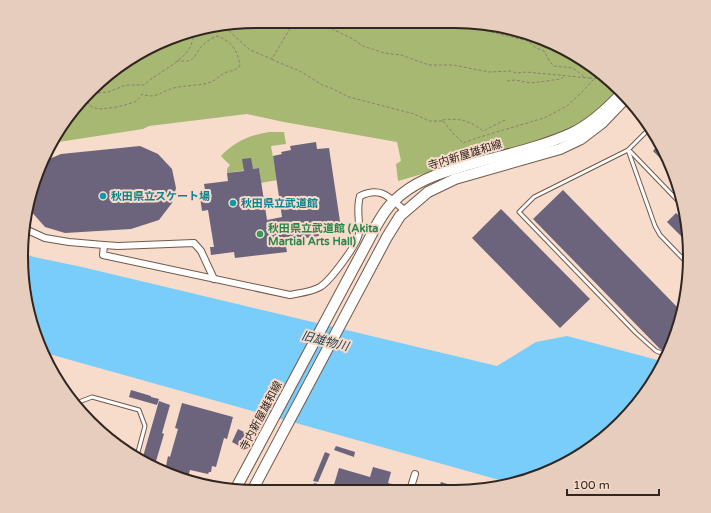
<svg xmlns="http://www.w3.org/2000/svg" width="711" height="513" font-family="'Varela Round','Noto Sans JP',sans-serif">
	<rect width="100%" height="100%" fill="#f7dbcb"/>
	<g fill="#a6b872">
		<path d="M257,21L501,26L572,53L618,90L594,118L572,131L398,181L396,164L401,161L397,142L284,122L247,114L149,126L143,129L52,143L80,101L126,61L195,29Z"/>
		<path d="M269,132H284L286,144L271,146L277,180L261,183L259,168L227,173V169L230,165L221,156C234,142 250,135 269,132Z"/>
	</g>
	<path fill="#78cdfb" d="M23,253L34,257L82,267L497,366L536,342L567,336L665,362L610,434L558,468L510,483L42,352L39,347L23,287Z"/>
	<g fill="#6b647c">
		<path d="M316,142L317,149L329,148L341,228L318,231L319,236L285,241L287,252L235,258L234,252L211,255L210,247H214L208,210L202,211L200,197L206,196L204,184L228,181L227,173L244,171L242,159L251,158L253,169L259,168L267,220L282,217L273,156L282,154L281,152L291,150L290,146Z"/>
		<path d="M140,146L158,154L172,169L176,188L172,203L159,220L131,229L65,233L45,227L29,209V207L42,162L61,154Z"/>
		<path d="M657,146L667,163L666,164L653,151Z"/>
		<path d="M563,190L679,309L669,349L666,352L660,349L533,219Z"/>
		<path d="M501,209L590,299L560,328L472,238Z"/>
		<path d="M676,213L683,219L685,240L667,222Z"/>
		<path d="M131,390L151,396V397L159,399L157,405L129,397Z"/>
		<path d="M159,401L170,405L162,433L164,434L154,468L142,460Z"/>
		<path d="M182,403L233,417L227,439L224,438L216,467L212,466L211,472H209L208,474L190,470L188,477L165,471L168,456L170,457L178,429L175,428Z"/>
		<path d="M238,429L248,434L241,447L232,442Z"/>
		<path d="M336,446L355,452L354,457L334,450Z"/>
		<path d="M325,452L330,454L318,482L313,481Z"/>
		<path d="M373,467L391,472L388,483L406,488V490L312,491L314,483L333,488L339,468L370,477Z"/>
		<path d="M441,482L463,489V490H438Z"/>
	</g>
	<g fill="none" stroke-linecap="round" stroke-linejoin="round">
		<defs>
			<g id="lane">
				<path d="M648,130L628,150L534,197L519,212L636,333L656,351L667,355"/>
				<path d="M628,150L655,226L660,235L688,264"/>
				<path d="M630,151L681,204"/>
				<path d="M77,408L79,402L92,397L139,410L145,426L137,456"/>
			</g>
			<g id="street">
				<path d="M23,228L45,238L69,242L104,245L103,255L290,295C300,293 311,292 320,287C330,281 358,244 359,233C360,220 356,209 360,196C381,186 389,197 405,211"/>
				<path d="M104,245L118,246L194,243L201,251L214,279"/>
				<path d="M410,490L415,474"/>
			</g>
			<g id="primary">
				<path d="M235,490L365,247C373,232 382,212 394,201C413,182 437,174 461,167C498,156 537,149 572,133C591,124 607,109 622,93"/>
				<path d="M252,491L387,237L400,216L428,192L455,179L560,149L581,139L602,123L624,100"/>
			</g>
		</defs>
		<use href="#lane" stroke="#71594b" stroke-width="5"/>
		<use href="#street" stroke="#71594b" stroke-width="8"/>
		<use href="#primary" stroke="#71594b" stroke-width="12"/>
		<g stroke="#917e73" stroke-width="1" stroke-dasharray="3 2" stroke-linecap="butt">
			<path d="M324,22L334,30L353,39L363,46L384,53L401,55L429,65H453L489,72L511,71L516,73L526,72L589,78"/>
			<path d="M462,25L528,41L536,48L544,51L550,62L554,66L573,68L586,78"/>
			<path d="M220,26L229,31L250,50L272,59L292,25L289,22"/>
			<path d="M502,26L508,35"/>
			<path d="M272,59L275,61L300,71L322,85L331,88L349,97L414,114L429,121H442"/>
			<path d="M119,66L125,64L131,58"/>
			<path d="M589,78L605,79"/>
			<path d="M507,81L515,80L531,83L561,79L563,77"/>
			<path d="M88,94L108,92L126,85H144C158,72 178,65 189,49C193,43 193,35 197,29"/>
			<path d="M85,97C87,101 89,107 95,108C102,111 129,105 136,101C139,99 140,97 142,94C156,100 161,91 174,88C185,85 200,86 211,82C217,80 220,74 227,72C233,70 235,71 240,66C238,51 232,41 217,36C212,38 207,41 203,45C191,57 199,62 177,61"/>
			<path d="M505,120L483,131C469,120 460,118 442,120L453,133L463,143L480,137L544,118L567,106L583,91L594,79"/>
		</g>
		<use href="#lane" stroke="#fff" stroke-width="3"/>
		<use href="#street" stroke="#fff" stroke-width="6"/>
		<use href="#primary" stroke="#fff" stroke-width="10"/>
	</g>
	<g fill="#0f9aa8" stroke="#f7dbcb" stroke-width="1.5">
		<circle cx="103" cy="196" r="4"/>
		<circle cx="233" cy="203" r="4"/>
	</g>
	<circle fill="#2e9e5b" stroke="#f7dbcb" stroke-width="1.5" cx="260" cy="234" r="4"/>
	<g text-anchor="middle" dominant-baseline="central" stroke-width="4" stroke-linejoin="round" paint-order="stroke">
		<g font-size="11" fill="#312620" stroke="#f7dbcb">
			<text transform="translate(465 155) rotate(-17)">寺内新屋雄和線</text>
			<text transform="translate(261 416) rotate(-62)">寺内新屋雄和線</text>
		</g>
		<g font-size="11" font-weight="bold" fill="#0d838f" stroke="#f7dbcb" text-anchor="start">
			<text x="111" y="196">秋田県立スケート場</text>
			<text x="241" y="203">秋田県立武道館</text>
		</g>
		<g font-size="11" font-weight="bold" fill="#27864d" stroke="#f7dbcb" text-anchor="start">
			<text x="268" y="228">秋田県立武道館 (Akita<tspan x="268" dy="13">Martial Arts Hall)</tspan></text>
		</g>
		<g font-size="12" font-style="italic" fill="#163c4e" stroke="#f7dbcb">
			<text transform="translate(325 341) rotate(14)">旧雄物川</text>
		</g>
	</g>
	<path d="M0 0H711V513H0ZM256 28H455A228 228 0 0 1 683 256V257A228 228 0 0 1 455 485H256A228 228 0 0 1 28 257V256A228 228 0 0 1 256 28Z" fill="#e7cdbd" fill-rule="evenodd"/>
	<path fill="none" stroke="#312620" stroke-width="2" d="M256 28H455A228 228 0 0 1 683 256V257A228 228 0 0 1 455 485H256A228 228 0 0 1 28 257V256A228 228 0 0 1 256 28Z"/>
	<path d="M567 489v6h92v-6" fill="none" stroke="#312620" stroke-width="2"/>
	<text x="573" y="489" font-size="12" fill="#312620" stroke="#f7dbcb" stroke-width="3" paint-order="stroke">100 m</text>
</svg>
